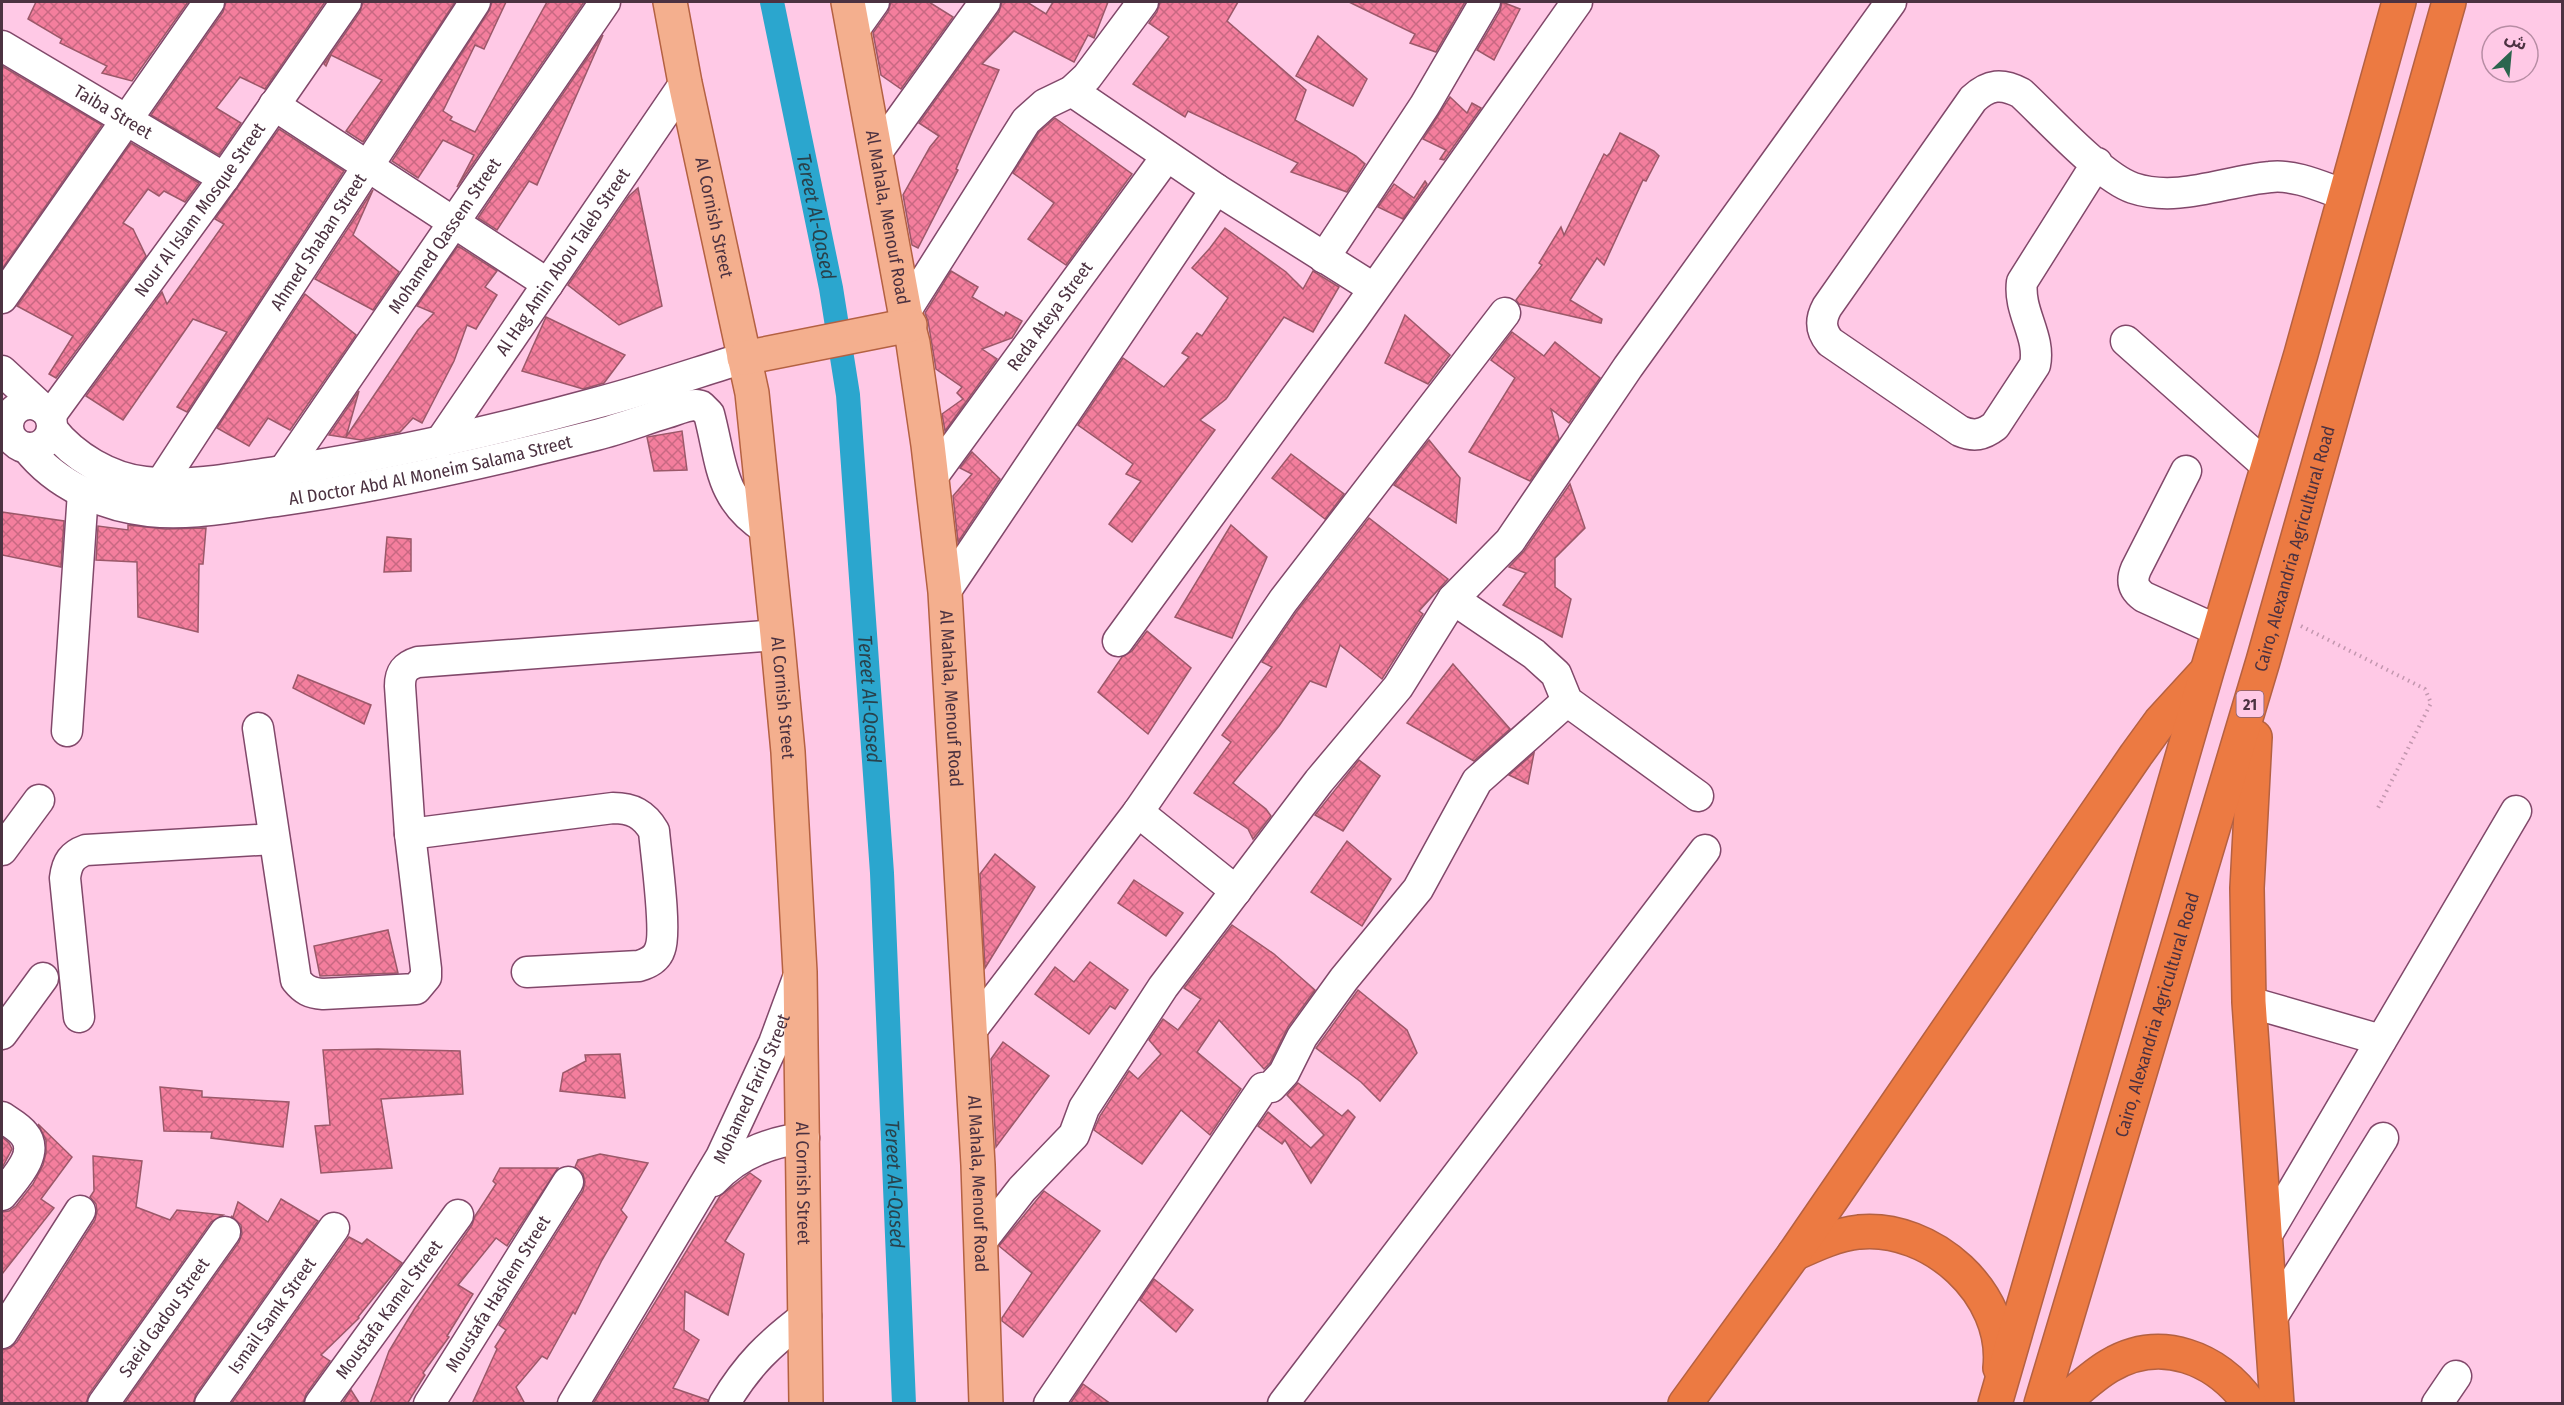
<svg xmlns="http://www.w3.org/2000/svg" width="2564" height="1405" font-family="'Fira Sans Condensed','Noto Sans Arabic',sans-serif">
	<defs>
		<pattern id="building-cross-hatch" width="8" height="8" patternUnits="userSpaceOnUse" patternTransform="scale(1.5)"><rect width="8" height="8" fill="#f47e9d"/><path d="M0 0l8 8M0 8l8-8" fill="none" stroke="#c86882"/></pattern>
	</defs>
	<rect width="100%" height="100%" fill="#ffc9e6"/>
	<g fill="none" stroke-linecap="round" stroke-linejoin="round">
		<path stroke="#2ba6ce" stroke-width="24" id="s1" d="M772,2L831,288L848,395L882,873L904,1404"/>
	</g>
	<g fill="url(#building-cross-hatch)" stroke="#9b5869" stroke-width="1.5">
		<path d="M36,2H188L132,81L102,73L107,66L60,43L62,39L28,19Z"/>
		<path d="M226,2H325L265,89L240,77L216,108L241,123L219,155L151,115L223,12Z"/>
		<path d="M363,2H455L363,142L346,131L382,80L331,55L326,66L324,64L360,12Z"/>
		<path d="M492,2H506L484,49L475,45L443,111L452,117L450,120L475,132L547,2H584L457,187L474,155L443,140L418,178L392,161L489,11Z"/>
		<path d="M891,2H929L953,17L901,89L881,75L873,33L888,12Z"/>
		<path d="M1002,2H1027L1046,14L1053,2H1108L1094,38L1088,35L1074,62L1014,31L982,64L999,70L956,169L958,170L918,248L912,245L903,195L930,147L939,136L919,123L999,12Z"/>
		<path d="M1160,2H1238L1227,21L1306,90L1295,120L1356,156L1365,164L1347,192L1291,172L1298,163L1188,111L1185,117L1133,84L1169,37L1149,23L1157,12Z"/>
		<path d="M1349,2H1465L1436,52L1410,43L1415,34Z"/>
		<path d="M1502,2L1520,9L1494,60L1477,50L1500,11Z"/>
		<path d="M603,35L537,185L529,181L497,230L478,218Z"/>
		<path d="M1318,36L1367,79L1353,106L1296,76Z"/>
		<path d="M2,66L102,125L2,269Z"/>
		<path d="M1450,97L1467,113L1472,103L1481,108L1444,160L1440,159L1446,150L1423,139Z"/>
		<path d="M1055,118L1132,174L1066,265L1028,239L1054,203L1013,173L1039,132Z"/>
		<path d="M279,129L344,171L187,412L177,407L227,332L193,319L123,420L86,396L162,292L167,304L224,224L215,219Z"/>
		<path d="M1620,133L1654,151L1659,156L1646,181L1643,180L1604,265L1597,258L1570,300L1602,319L1601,323L1519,304L1516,300L1542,265L1539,263L1561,227L1564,235L1604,154L1607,156L1610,153Z"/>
		<path d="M131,143L199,183L185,202L164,191L159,196L148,189L123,223L133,229L146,256L56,378L49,374L73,336L17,306Z"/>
		<path d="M1425,181L1427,184L1403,219L1378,207L1394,184L1414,198Z"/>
		<path d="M638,188L662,306L619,325L568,285L629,196Z"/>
		<path d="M373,190L353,235L399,272L373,310L315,279Z"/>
		<path d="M1225,228L1286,272L1303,289L1313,271L1339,287L1313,332L1284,317L1226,399L1200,420L1215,430L1132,542L1109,524L1141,481L1126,474L1133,464L1078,425L1123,358L1164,387L1189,357L1182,353L1197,333L1202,336L1228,298L1192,268L1210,248Z"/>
		<path d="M458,246L497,271L485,287L497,295L476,329L467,325L454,361L422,423L413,418L400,432L361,440L329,435L359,391L346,437L418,330L434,313L417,306Z"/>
		<path d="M951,271L978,287L972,297L1004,316L1006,312L1022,321L1012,338L982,349L997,359L945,431L942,414L963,399L957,393L962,387L936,369L928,321L925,313Z"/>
		<path d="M305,294L356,335L290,430L268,418L249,446L217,428Z"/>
		<path d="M1405,315L1450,355L1428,384L1385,363Z"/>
		<path d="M546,317L625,355L604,383L583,389L522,371Z"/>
		<path d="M1512,332L1544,356L1555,342L1600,378L1569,423L1551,409L1559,439L1530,481L1469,452L1515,378L1491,360Z"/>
		<path d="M682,431L687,470L654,471L647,437Z"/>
		<path d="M1429,440L1460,478L1456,523L1394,485Z"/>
		<path d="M972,452L1000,479L958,542L953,496L972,474L960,468Z"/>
		<path d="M1291,454L1344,494L1325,519L1272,478Z"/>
		<path d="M1570,484L1585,528L1555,558V587L1571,599L1562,637L1503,605L1526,573L1509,567L1524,551Z"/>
		<path d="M2,512L64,521L61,567L2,555Z"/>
		<path d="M1369,518L1448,579L1419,611L1423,614L1382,679L1340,645L1326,687L1310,681L1279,726L1233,783L1266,809L1271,816L1253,839L1248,829L1194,793L1231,742L1222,735L1272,667L1262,662L1297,611Z"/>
		<path d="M128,525L165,529L206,528L203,564H199L198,632L138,617L137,562L96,560L98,526L128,530Z"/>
		<path d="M1231,525L1267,557L1232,638L1175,617Z"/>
		<path d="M387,537L411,539V571L384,572Z"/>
		<path d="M1147,631L1191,668L1148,734L1098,692L1122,657L1132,651Z"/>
		<path d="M1453,664L1510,729L1474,761L1407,723Z"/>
		<path d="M298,675L371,705L364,724L293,688Z"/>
		<path d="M1534,753L1528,784L1509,775Z"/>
		<path d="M1359,760L1380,776L1343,831L1315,815Z"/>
		<path d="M1347,841L1391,879L1362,926L1311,892Z"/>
		<path d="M995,854L1035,887L985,968L980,874Z"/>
		<path d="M1134,880L1183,913L1166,936L1118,903Z"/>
		<path d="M1232,925L1274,954L1315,990L1288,1027L1270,1063L1264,1069L1219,1020L1197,1052L1241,1089L1210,1135L1181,1110L1142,1164L1094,1130L1100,1116L1129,1071L1138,1079L1161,1054L1149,1040L1163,1019L1178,1030L1201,999L1184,988Z"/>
		<path d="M388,930L398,973L320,976L314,946Z"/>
		<path d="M1090,962L1128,990L1115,1009L1110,1006L1089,1034L1035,994L1055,967L1074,982Z"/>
		<path d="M1358,990L1407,1030L1417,1053L1380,1101L1361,1082L1316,1048Z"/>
		<path d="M1003,1042L1049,1076L996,1147L991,1059Z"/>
		<path d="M378,1049L460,1051L463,1094L381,1099L392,1168L321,1173L315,1126L330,1125L323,1050Z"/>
		<path d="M620,1054L625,1098L560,1091L563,1073L586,1061L585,1055Z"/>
		<path d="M1298,1083L1342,1116L1348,1110L1355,1117L1311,1183L1285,1140L1282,1144L1258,1126L1268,1112L1311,1148L1324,1135L1287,1095Z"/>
		<path d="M160,1087L202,1091V1097L289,1102L283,1147L211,1138L212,1132L164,1131Z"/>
		<path d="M38,1124L72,1157L41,1199L54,1208L2,1274V1212L9,1211L16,1206L33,1184L43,1165L46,1153V1140Z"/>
		<path d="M2,1137L9,1143L12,1149L2,1168Z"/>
		<path d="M600,1154L648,1163L621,1210L627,1217L602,1260L575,1314L573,1312L547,1359L542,1356L516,1387L525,1404H472L497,1349L495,1347L506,1330L499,1325L583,1191L585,1182L583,1174L575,1167L578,1160Z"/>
		<path d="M93,1156L142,1161L136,1207L170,1220L177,1210L223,1215L211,1222L89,1394L86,1404H2V1350L10,1348L17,1342L95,1220L97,1211L96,1204L90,1197L94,1191Z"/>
		<path d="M500,1168H558L507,1246L496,1238L458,1285L473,1294L447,1336L449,1337L423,1373L425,1375L407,1404H370L389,1351L415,1308L472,1225L475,1216L496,1184L493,1181Z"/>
		<path d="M750,1173L761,1181L725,1241L744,1254L728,1315L685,1291L684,1330L699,1340L673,1388L708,1400L707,1404H593L720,1196Z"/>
		<path d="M1044,1191L1100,1231L1023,1337L1002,1321V1318L1032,1273L999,1246Z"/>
		<path d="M281,1199L318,1221L196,1394L193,1404H124L239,1242L242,1234L241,1225L231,1216L233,1217L238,1202L268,1222Z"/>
		<path d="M349,1237L362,1244L367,1239L402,1263L358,1317L359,1318L321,1355L330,1361L306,1394L303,1404H231Z"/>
		<path d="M1154,1279L1193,1310L1176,1332L1140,1300Z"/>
		<path d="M1083,1384L1111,1404H1070Z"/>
		<path d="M351,1390L360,1404H342Z"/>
	</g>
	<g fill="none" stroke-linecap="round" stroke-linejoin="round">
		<defs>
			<g id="minor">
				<path d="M854,30L874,2"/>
				<path id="s2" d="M2,46L224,178"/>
				<path d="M1072,91L1216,189L1373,288"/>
				<path d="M274,105L548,284"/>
				<path d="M877,152L985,2"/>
				<path d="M2097,163L2022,282C2018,312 2041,336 2035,365L1995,426C1983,435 1974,437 1960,431L1830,342C1820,330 1820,320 1827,307L1973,99C1989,84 2002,83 2021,93C2048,118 2101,177 2133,188C2178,203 2225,181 2270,177C2295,174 2322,187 2345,195"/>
				<path d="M1324,258L1425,105L1485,2"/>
				<path d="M2,298L209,2"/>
				<path d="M905,312L1026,121L1045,104L1072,91L1087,77L1143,2"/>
				<path d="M2126,341L2268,467"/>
				<path d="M2,371L41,407"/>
				<circle cx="30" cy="426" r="22"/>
				<path id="s3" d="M50,416L224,178L346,2"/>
				<path d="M52,429C74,457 110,478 145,482C194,488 246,476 294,469C396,453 497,430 596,403C646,390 695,373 744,358"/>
				<path id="s4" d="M440,442L685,83"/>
				<path id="s5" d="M27,448C56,485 103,506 149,511C191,516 235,506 276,501C385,486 490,462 596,435C620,429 643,420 666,413C676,410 686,405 696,405L701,406L709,414C722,463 719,499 766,529"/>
				<path id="s6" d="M284,470L605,2"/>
				<path d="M2186,471L2136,569C2131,581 2133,589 2144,597L2219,631"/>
				<path id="s7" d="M933,476L1167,156"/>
				<path id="s8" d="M161,483L475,2"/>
				<path d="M945,592L1216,189"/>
				<path d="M1453,599L1534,654L1556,674L1567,701L1698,796"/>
				<path d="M1118,641L1353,319L1577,2"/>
				<path d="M258,728L296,980C304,990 310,993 323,994L416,989L426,977V969L410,834L400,686C400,672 405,666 418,662L777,635"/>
				<path d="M67,731L83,492"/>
				<path d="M1138,812L1236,891"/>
				<path d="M410,834L613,808C632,808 644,814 654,831C656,854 667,932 660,949C657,959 649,963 639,966L527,972"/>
				<path d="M2,850L39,800"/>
				<path d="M2249,1002L2381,1040"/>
				<path d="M79,1017L65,878C67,862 72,855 86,850L274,839"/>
				<path d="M970,1032L1138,812L1283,601L1505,313"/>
				<path d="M2,1034L43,978"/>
				<path d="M2,1117C9,1122 19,1127 24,1134C41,1154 13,1180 2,1195"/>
				<path d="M713,1181C738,1154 769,1142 804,1138"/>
				<path d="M2265,1238L2516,811"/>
				<path d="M980,1243L1022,1189L1074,1135L1084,1108L1163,987L1319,781L1398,687L1453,599L1510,541L1628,367L1891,2"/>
				<path d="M2271,1319L2383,1138"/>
				<path d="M2,1333L80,1211"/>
				<path id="s9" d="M103,1404L225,1232"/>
				<path id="s10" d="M210,1404L334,1228"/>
				<path id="s11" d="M320,1404L458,1215"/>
				<path id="s12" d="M429,1404L568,1182"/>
				<path id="s13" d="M573,1404L721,1157L774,1043L798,978"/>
				<path d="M724,1404C748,1364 769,1344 806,1316"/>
				<path d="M1049,1404L1263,1088L1271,1087L1284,1073L1302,1037L1344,979L1418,889L1477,781L1567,701"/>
				<path d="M1283,1404L1705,850"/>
				<path d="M2437,1404L2456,1376"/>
			</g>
			<g id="major">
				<path id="s14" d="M670,2L685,83L752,393L777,635L788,752L800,972L806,1404"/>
				<path id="s15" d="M848,2L905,312L913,343L928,445L945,592L978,1165L986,1404"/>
				<path d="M744,358L910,325"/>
			</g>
			<g id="highway">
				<path d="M2255,737L2247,888L2249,1002L2277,1404"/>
				<path d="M1794,1254C1816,1244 1835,1235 1859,1232C1931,1225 2008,1293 2000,1368"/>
				<path d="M1685,1404L1794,1254L2136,755L2160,722L2204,674"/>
				<path d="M1995,1404L2207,671L2301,354L2399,2"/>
				<path id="s16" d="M2041,1404L2263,661L2449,2"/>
				<path d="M2061,1404C2077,1391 2092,1376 2109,1366C2161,1335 2217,1358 2250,1404"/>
			</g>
		</defs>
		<use href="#minor" stroke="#81486a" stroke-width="33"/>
		<use href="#major" stroke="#b46142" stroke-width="36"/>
		<use href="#highway" stroke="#b46142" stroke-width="36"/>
		<path stroke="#c397af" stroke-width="4" stroke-dasharray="1.5 4.5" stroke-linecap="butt" d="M2301,626L2425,689L2431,703L2377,810"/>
		<use href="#minor" stroke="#fff" stroke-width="30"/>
		<use href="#major" stroke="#f4af8e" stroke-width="33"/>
		<use href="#highway" stroke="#ec7a42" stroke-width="33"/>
	</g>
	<g text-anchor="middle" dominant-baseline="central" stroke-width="6" stroke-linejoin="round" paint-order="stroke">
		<rect fill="#ffc9e6" stroke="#825f72" stroke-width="1.5" x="2236.5" y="691" width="27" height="26" rx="4.5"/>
		<g font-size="16" font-weight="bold" fill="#4c3241">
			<text x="2250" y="704">21</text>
		</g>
		<g font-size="18" fill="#4c3241" stroke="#ffc9e6">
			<text stroke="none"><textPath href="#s2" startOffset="129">Taiba Street</textPath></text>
			<text stroke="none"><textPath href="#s3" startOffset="255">Nour Al Islam Mosque Street</textPath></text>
			<text stroke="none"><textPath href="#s14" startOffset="220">Al Cornish Street</textPath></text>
			<text stroke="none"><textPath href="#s15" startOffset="219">Al Mahala, Menouf Road</textPath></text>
			<text stroke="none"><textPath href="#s6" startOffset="284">Mohamed Qassem Street</textPath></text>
			<text stroke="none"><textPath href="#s8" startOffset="288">Ahmed Shaban Street</textPath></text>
			<text stroke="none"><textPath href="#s4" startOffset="218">Al Hag Amin Abou Taleb Street</textPath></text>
			<text stroke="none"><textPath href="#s7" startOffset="198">Reda Ateya Street</textPath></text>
			<text stroke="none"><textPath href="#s5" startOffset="426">Al Doctor Abd Al Moneim Salama Street</textPath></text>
			<text stroke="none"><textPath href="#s16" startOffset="892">Cairo, Alexandria Agricultural Road</textPath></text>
			<text stroke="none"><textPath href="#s14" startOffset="706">Al Cornish Street</textPath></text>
			<text stroke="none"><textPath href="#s15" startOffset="705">Al Mahala, Menouf Road</textPath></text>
			<text stroke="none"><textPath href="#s16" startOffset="406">Cairo, Alexandria Agricultural Road</textPath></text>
			<text stroke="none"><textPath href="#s13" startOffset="363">Mohamed Farid Street</textPath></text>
			<text stroke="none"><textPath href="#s14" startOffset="1192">Al Cornish Street</textPath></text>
			<text stroke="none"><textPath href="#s15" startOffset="1191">Al Mahala, Menouf Road</textPath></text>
			<text stroke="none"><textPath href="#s12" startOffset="130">Moustafa Hashem Street</textPath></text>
			<text stroke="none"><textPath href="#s11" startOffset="117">Moustafa Kamel Street</textPath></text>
			<text stroke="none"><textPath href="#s10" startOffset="108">Ismail Samk Street</textPath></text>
			<text stroke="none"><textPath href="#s9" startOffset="106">Saeid Gadou Street</textPath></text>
		</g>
		<g font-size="20" font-style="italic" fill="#29424c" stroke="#ffc9e6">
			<text stroke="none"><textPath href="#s1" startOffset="219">Tereet Al-Qased</textPath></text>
			<text stroke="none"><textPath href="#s1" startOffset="705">Tereet Al-Qased</textPath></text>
			<text stroke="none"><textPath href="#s1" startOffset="1191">Tereet Al-Qased</textPath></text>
		</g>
	</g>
	<rect width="2564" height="1405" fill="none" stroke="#4c3241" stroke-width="6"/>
	<g transform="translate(2510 54) rotate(26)"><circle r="28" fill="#ffc9e6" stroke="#b78da4" stroke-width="1.5"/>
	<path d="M0-4.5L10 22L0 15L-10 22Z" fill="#2b654e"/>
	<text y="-9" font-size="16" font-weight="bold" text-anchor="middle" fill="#4c3241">ش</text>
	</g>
</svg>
